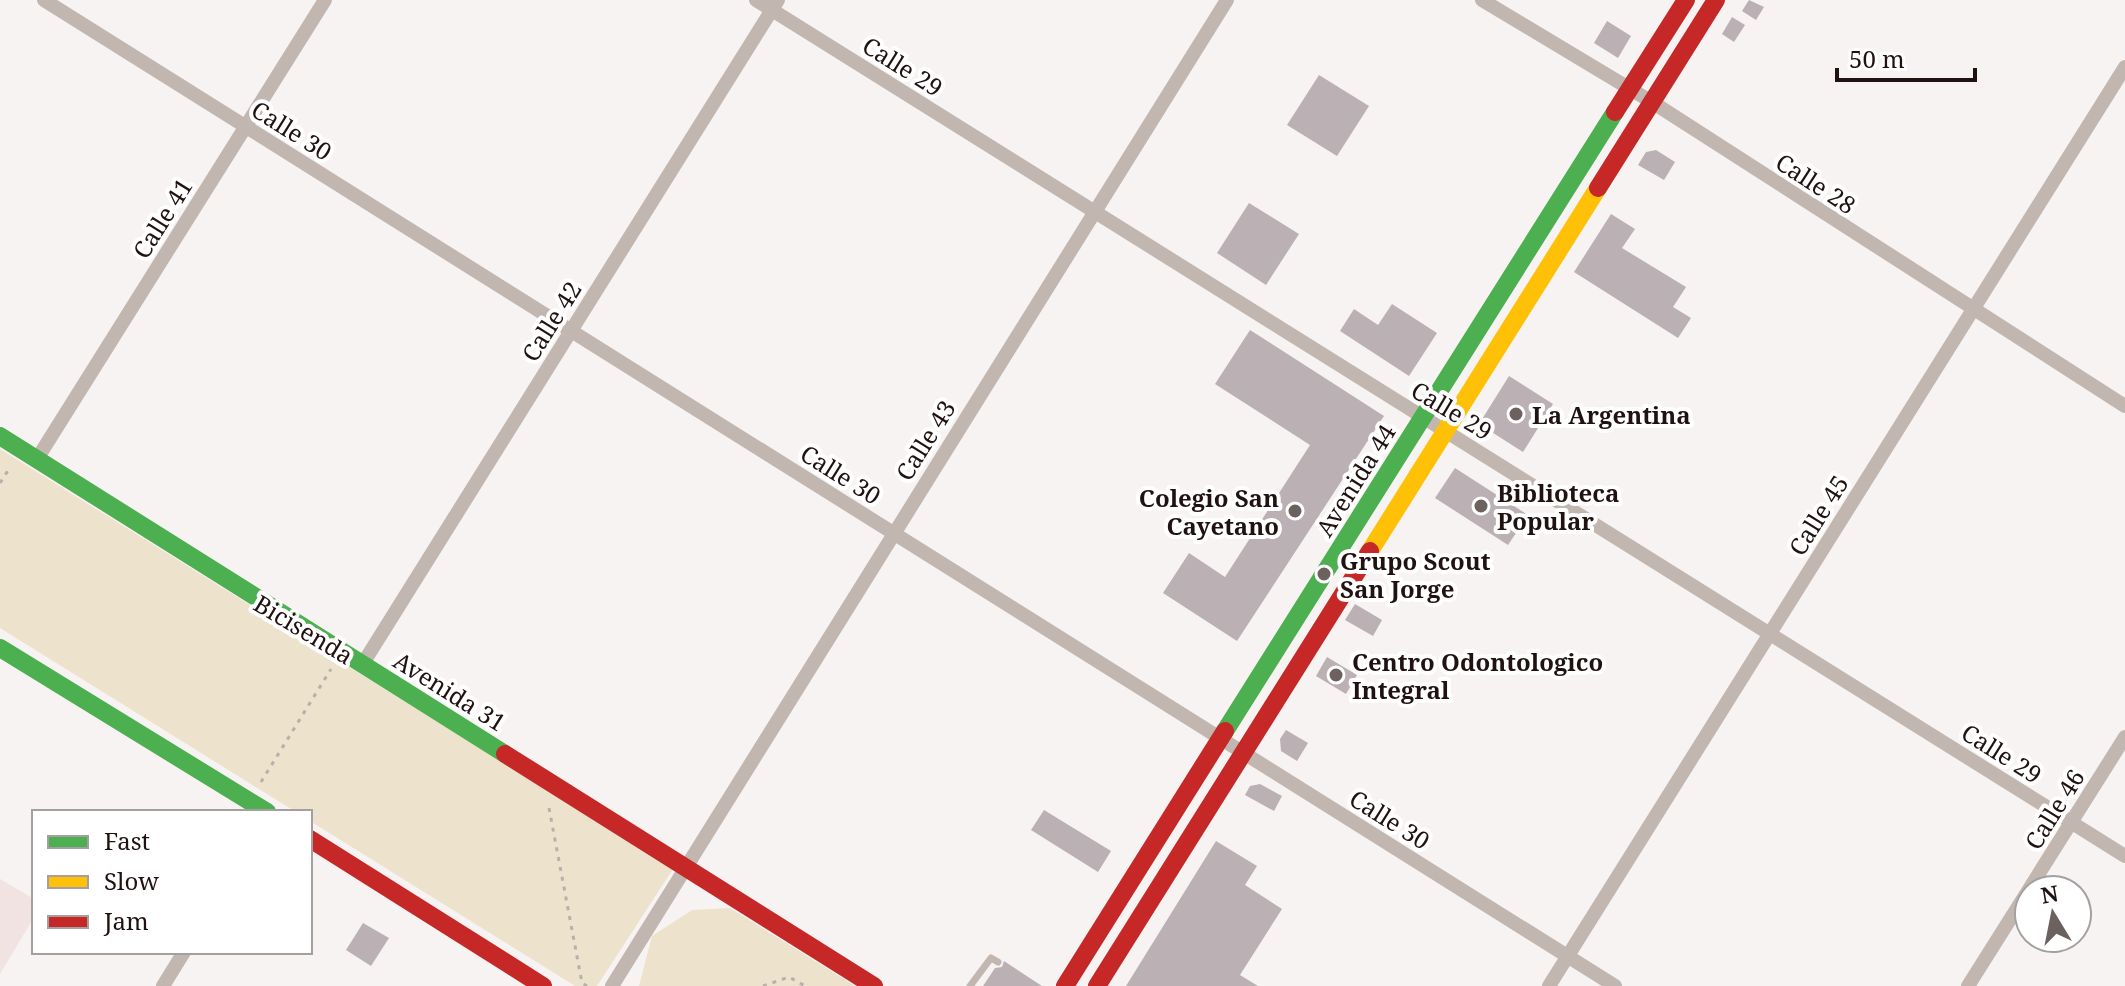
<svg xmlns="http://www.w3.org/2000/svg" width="2125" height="986" font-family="'Noto Serif',serif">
	<rect width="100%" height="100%" fill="#f8f3f3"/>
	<path fill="#f0e3e2" d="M0,879L34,899V917L0,974Z"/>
	<g fill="#ede2cc">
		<path d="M0,449L673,869L597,986H575L310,821V812H296L0,628Z"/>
		<path d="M730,908L855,986H639L652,936L692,910Z"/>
	</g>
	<g fill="#bbb0b3">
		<path d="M1749,0L1764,7L1756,20L1742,11Z"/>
		<path d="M1732,17L1745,25L1734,42L1722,34Z"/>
		<path d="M1607,21L1631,36L1618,58L1594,43Z"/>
		<path d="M1319,75L1369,106L1337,156L1287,125Z"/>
		<path d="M1656,150L1675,162L1664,180L1638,165L1646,152Z"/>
		<path d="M1249,203L1299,234L1266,285L1217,253Z"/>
		<path d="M1611,214L1635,229L1622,248L1686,287L1673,307L1691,318L1678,338L1574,272Z"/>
		<path d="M1392,304L1437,333L1409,376L1340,331L1354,309L1378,325Z"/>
		<path d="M1250,330L1384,416L1237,641L1163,593L1189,553L1225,577L1310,445L1215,384Z"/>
		<path d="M1509,376L1553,404L1523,452L1479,424Z"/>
		<path d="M1455,468L1528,515L1508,545L1435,498Z"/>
		<path d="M1355,604L1382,620L1373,636L1345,620Z"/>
		<path d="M1327,657L1357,675L1346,694L1316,676Z"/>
		<path d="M1286,730L1308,743L1297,761L1281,751L1280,739Z"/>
		<path d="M1260,784L1282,796L1274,811L1245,795L1250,786Z"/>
		<path d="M1044,810L1111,851L1098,872L1031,830Z"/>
		<path d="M1216,841L1257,866L1245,885L1282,909L1240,975L1258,986H1126Z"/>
		<path d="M363,923L389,938L371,966L346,950Z"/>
		<path d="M1004,961L1042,986H983L995,968L1002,967Z"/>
	</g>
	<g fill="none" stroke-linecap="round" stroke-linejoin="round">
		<g stroke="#b7b0ac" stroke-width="3" stroke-dasharray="4 6" stroke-linecap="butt">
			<path d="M0,483L9,469"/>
			<path d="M261,782L331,669"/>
			<path d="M549,808L582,983L587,986"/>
			<path d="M763,986L789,977L805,986"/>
		</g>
		<path stroke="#c1b7b0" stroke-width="7" d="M970,986L991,958L998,962"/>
		<g stroke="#c1b7b0" stroke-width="14">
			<path d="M44,0L1615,986"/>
			<path d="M756,0L2125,856"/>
			<path d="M1482,0L1652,102L2125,406"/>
			<path d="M37,459L325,0"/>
			<path d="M362,665L778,0"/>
			<path d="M163,986L184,952"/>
			<path d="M612,986L1227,0"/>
			<path d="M1549,986L2125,67"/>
			<path d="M1968,986L2125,737"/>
		</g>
		<g stroke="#4caf50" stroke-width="18">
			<path d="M0,436L505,754"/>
			<path d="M0,648L267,812"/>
			<path d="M1225,731L1615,112"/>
		</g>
		<path stroke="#ffc107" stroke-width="18" d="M1370,551L1598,188"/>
		<g stroke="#c62828" stroke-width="18">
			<path d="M1615,112L1686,0"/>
			<path d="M1598,188L1716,0"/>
			<path d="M505,754L874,986"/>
			<path d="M310,839L543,986"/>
			<path d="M1065,986L1225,731"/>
			<path d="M1097,986L1370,551"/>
		</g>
	</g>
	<g fill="#6b615f" stroke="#fff" stroke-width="3">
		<circle cx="1516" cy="414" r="8"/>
		<circle cx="1481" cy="506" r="8"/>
		<circle cx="1295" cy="511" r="8"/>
		<circle cx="1324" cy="574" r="8"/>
		<circle cx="1336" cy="675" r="8"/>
	</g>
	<g text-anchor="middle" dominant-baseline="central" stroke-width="8" stroke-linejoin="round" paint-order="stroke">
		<g font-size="24" fill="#1f1210" stroke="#fff">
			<text transform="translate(903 66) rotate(32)">Calle 29</text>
			<text transform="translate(292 130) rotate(32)">Calle 30</text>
			<text transform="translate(1816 183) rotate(33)">Calle 28</text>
			<text transform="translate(162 218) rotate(-58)">Calle 41</text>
			<text transform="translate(551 321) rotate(-58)">Calle 42</text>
			<text transform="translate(1452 410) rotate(31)">Calle 29</text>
			<text transform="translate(925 440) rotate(-58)">Calle 43</text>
			<text transform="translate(841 474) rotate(32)">Calle 30</text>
			<text transform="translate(1355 480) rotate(-58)">Avenida 44</text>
			<text transform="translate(1818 515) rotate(-58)">Calle 45</text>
			<text transform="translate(304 629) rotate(31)">Bicisenda</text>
			<text transform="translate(450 691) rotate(32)">Avenida 31</text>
			<text transform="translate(2002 753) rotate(32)">Calle 29</text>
			<text transform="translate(2054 809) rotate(-58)">Calle 46</text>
			<text transform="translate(1390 819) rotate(32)">Calle 30</text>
		</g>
		<g font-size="24" font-weight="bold" fill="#1f1210" stroke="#fff" text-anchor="start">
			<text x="1532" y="414">La Argentina</text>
			<text x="1497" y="492">Biblioteca<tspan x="1497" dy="28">Popular</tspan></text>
			<text x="1279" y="497" text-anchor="end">Colegio San<tspan x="1279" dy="28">Cayetano</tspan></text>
			<text x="1340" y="560">Grupo Scout<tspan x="1340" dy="28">San Jorge</tspan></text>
			<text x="1352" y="661">Centro Odontologico<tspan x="1352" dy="28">Integral</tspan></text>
		</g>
	</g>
	<rect x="32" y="810" width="280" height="144" fill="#ffffff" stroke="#a5a09f" stroke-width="2"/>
	<rect x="48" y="836" width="40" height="12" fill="#4caf50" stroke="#a5a09f" stroke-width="2"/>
	<text x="104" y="850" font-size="24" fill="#1f1210">Fast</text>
	<rect x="48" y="876" width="40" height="12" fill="#ffc107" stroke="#a5a09f" stroke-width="2"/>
	<text x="104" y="890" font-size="24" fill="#1f1210">Slow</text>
	<rect x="48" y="916" width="40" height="12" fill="#c62828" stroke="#a5a09f" stroke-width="2"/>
	<text x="104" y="930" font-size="24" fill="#1f1210">Jam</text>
	<g transform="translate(2053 914) rotate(350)"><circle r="38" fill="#ffffff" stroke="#a5a09f" stroke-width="2"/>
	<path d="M0-6L14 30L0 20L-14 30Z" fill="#6b615f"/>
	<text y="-12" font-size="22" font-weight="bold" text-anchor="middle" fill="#1f1210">N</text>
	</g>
	<path d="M1837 68v12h138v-12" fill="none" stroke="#1f1210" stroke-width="4"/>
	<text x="1849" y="68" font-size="24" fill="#1f1210" stroke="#ffffff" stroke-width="6" paint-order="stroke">50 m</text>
</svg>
